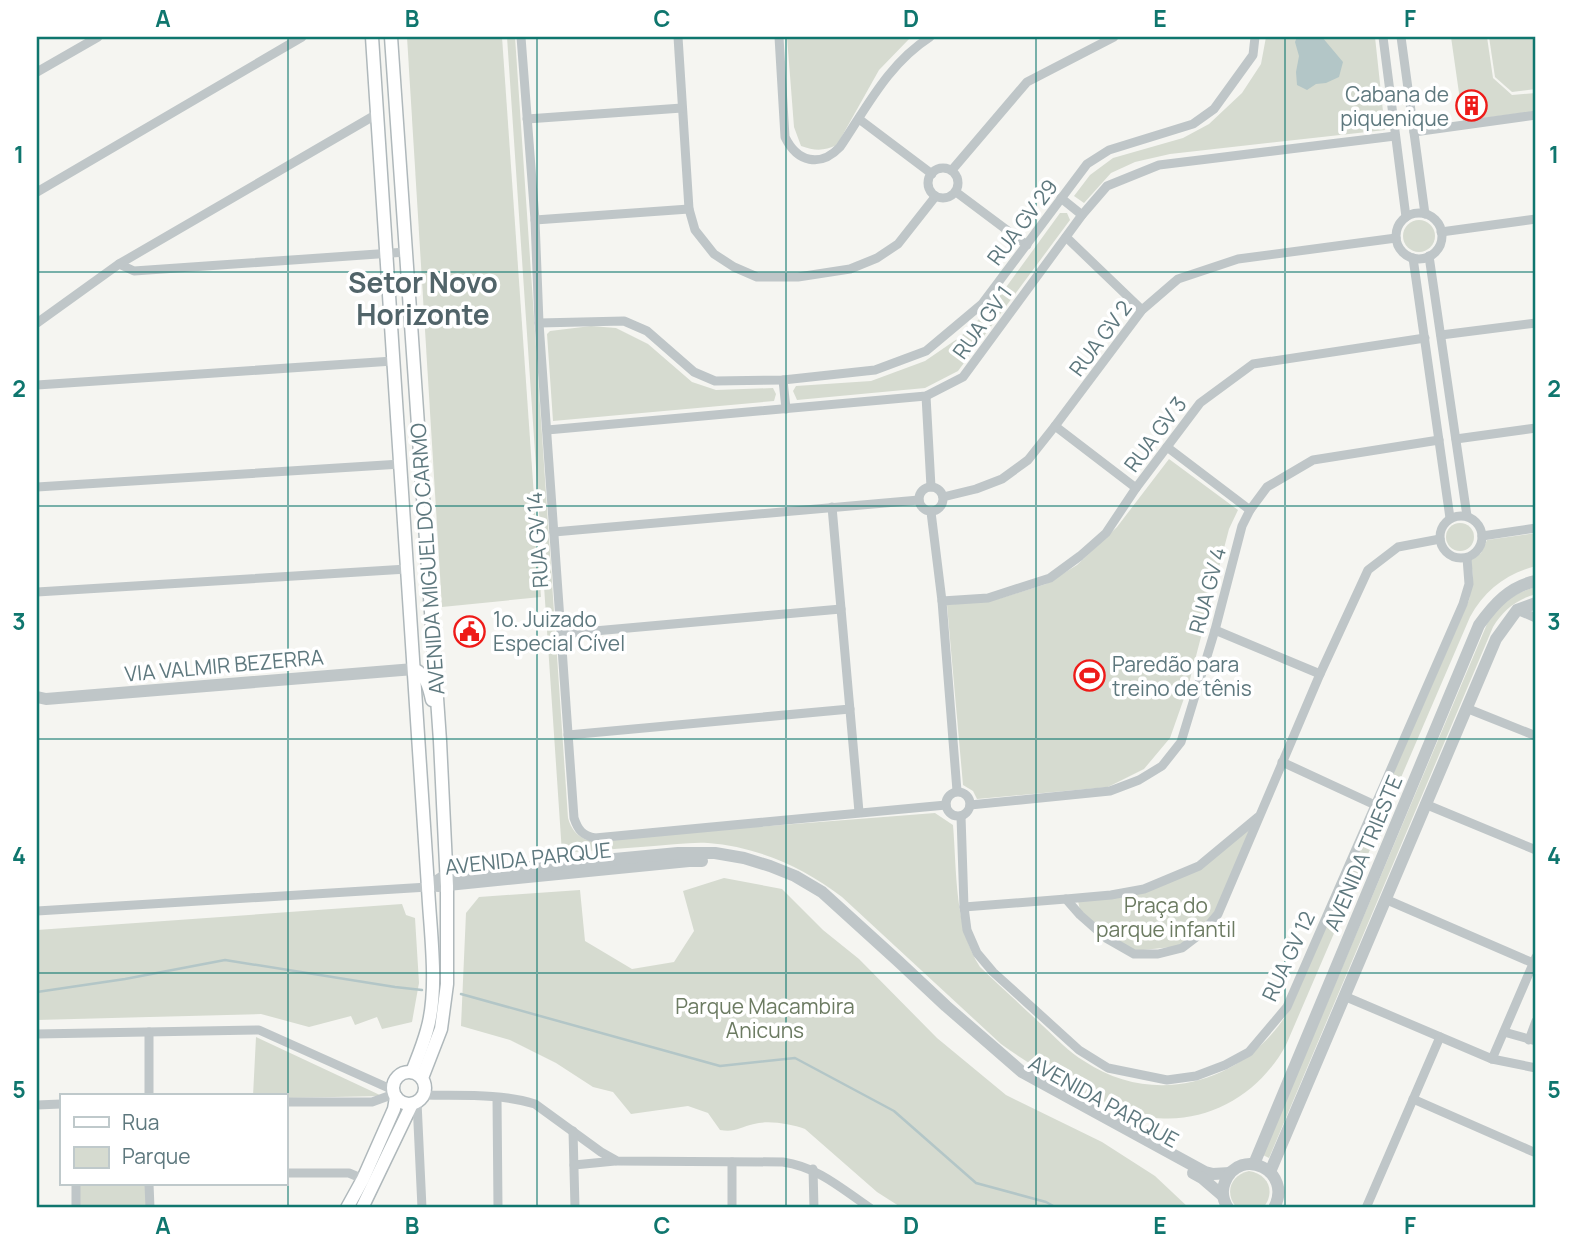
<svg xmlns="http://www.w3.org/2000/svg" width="1573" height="1245" font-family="Manrope,sans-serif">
	<rect width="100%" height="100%" fill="#f5f5f1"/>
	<g fill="#d6dbd0">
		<path d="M407,37H502L541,597L442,607Z"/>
		<path d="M507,37H515L568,818C571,829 577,836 587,840L935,813L953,825C957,873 954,926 980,967C1001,987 1022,1006 1043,1026C1056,1038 1069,1052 1084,1061C1157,1110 1249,1081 1291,1007L1469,600L1473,577L1471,560L1481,553L1487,540L1536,533V566C1506,574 1485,590 1470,617L1286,1045C1259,1095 1206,1126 1149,1117C1137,1115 1125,1110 1113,1105C1073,1090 1036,1069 1001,1044L842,897C803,867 758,847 708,843C690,842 672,845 654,846C623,848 592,851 562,853Z"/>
		<path d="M787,37H911L879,70L837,145C824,151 815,151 801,146L794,127Z"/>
		<path d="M1266,37H1375L1385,130L1170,154L1135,162L1111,173L1084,203L1074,196L1090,175L1113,158L1183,138L1209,124L1242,93L1261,64Z"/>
		<path d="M1451,37H1487L1493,78L1512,95L1536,93V111L1463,121Z"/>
		<path d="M1489,37H1536V89L1512,92L1495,77Z"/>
		<path d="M1060,213H1067L1070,220L958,371L925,388L797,400L793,391L796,386L871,381L925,361L960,337L991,308Z"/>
		<circle cx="1419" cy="236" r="16"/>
		<path d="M591,326L616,328L648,344L692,382L716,390L773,388L776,394L774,401L553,421L547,334L550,331Z"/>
		<path d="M1169,459L1238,510L1229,529L1188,687L1170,738L1144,769L1108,787L977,799L973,791L963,785L947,605L998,599L1046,584L1077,565L1117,527Z"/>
		<circle cx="1460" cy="537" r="14"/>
		<path d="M1536,587V594C1517,599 1503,610 1493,627L1269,1158L1263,1155L1487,624C1499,603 1514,593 1536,587Z"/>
		<path d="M1251,826L1216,913L1181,946L1134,951L1109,936L1080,910L1078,901L1181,877Z"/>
		<path d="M724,878L782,889L823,930L859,959L937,1038L1006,1095L1102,1142L1155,1176L1189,1208H902L877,1192L805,1129C790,1124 769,1120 754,1124C740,1127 735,1133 720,1130L708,1113L688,1106L631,1114L613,1092L593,1087L556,1063L510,1040L461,1026L466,913L479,897L580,890L585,941L632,969L674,962L694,931L683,891Z"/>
		<path d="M402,904L406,915L415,918L419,983L412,1022L382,1029L377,1017L355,1025L351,1016L309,1027L261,1014L37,1020V930Z"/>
		<path d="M256,1037L382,1096L285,1098V1096H253Z"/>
		<path d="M1249,1171C1269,1174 1276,1193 1263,1208H1237C1224,1194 1230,1175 1249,1171Z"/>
		<rect x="79" y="1184" width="68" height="24"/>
	</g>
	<path fill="#b3c6c7" d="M1297,37H1322L1343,62L1339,77L1326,83L1316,84L1307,90L1297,85L1296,72L1299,56L1295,42Z"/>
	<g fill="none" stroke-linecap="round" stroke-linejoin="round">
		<g stroke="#b3c6c7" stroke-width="2.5">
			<path d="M37,992L125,979L225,960L395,987L422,990"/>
			<path d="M461,994L720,1066L795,1058L894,1111L976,1183L1046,1202L1057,1208"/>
		</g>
		<defs>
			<g id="secondary">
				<path d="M372,37L428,887C430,931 439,989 427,1030C423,1045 417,1059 412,1072"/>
				<path d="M391,37L440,741L447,886V984L441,1029L422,1078"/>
				<path d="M414,669C426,675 429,686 432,700"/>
				<circle cx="409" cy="1088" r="16"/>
				<path d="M347,1208L363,1179L394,1109L396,1097"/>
				<path d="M362,1208L412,1104"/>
			</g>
		</defs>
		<use href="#secondary" stroke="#afb8bb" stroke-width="15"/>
		<g stroke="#bfc6c8" stroke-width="9">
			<path d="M521,37L535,220L539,323L574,818C578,830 582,835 595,838L946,805"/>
			<path d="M678,37L689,209L695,230L714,254L734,267L757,277H798L850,269L877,258L898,244L935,197"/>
			<path d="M779,37L785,137C797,162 820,168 840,147C867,107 888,64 930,37"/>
			<path d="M1383,37L1406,217"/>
			<path d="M1401,37L1425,214"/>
			<path d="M37,72L98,37"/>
			<path d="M527,119L682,108"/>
			<path d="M859,119L932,174"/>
			<path d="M1414,132L1536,115"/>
			<circle cx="943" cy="183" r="15"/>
			<path d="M952,170L1027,82L1114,37"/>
			<path d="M37,192L302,37"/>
			<path d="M956,192L1027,245"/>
			<path d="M1061,198L1082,215"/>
			<circle cx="1419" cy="236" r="23"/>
			<path d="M535,220L689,209"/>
			<path d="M1441,232L1536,219"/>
			<path d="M1066,237L1142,310"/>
			<path d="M1429,256L1467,516"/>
			<path d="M1413,258L1450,518"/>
			<path d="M119,264L134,271L406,252"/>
			<path d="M37,323L119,264L377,114"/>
			<path d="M539,323L624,321L647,331L694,372L715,381L783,380L875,370L926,351L982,304L1087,164L1109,150L1193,124L1214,109L1253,55L1255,37"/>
			<path d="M1441,335L1536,323"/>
			<path d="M783,380L786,409"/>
			<path d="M37,385L393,361"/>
			<path d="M926,396L931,487"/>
			<path d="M1055,426L1136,488"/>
			<path d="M547,430L926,396L963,377L1082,215L1107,186L1159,165L1395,136"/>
			<path d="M1456,439L1536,428"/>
			<path d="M1167,447L1250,510"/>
			<circle cx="931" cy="499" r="12"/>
			<path d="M37,487L401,464"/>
			<path d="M943,497L976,489L1002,479L1028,460L1055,426L1142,310L1178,279L1238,259L1396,238"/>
			<path d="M832,507L859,812"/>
			<path d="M931,512L942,601L957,791"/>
			<circle cx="1461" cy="537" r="21"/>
			<path d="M554,532L919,500"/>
			<path d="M1482,536L1536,528"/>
			<path d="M37,592L407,569"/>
			<path d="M942,601L988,598L1050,578L1080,556L1106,533L1136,488L1200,403L1253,364L1425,338"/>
			<path d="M1517,610L1536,618"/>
			<path d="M1215,630L1320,674"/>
			<path d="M561,634L841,609"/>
			<path d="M1466,708L1536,736"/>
			<path d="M568,735L850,709"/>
			<path d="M1282,762L1375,805"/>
			<circle cx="958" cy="804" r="12"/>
			<path d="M1425,804L1536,850"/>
			<path d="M970,805L1110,791L1139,780L1162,766L1181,742L1215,630L1242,526L1250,510L1267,487L1313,460L1439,440"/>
			<path d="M961,816L964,907L967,930L977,953L993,972L1079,1050L1108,1068L1167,1080L1196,1076L1225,1065L1249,1052L1287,1007L1463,604L1469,584L1467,558"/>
			<path d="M1066,899L1080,915L1106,938L1134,954H1158L1182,948L1203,932L1218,914L1320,674L1368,570L1398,547L1440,539"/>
			<path d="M1385,899L1533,963"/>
			<path d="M964,907L1066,899L1111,895L1144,889L1199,866L1258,817"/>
			<path d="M37,911L428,887"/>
			<path d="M1344,996L1492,1059L1536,1068"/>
			<path d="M149,1032V1096"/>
			<path d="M1504,1032L1536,1041"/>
			<path d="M37,1034L259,1030L393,1090"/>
			<path d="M1529,1040L1536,1021"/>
			<path d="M1492,1059L1536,957"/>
			<path d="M424,1095C460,1096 500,1093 535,1104L601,1152L617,1161L783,1162C818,1167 842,1189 870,1208"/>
			<path d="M497,1098L498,1208"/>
			<path d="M1413,1099L1536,1153"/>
			<path d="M285,1102H372L394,1094"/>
			<path d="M417,1102L422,1208"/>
			<path d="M37,1105L61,1104"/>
			<path d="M573,1131L575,1208"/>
			<path d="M732,1162V1208"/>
			<path d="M574,1165L615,1161"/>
			<path d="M813,1169L814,1208"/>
			<path d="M285,1173H349L363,1179"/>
			<path d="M149,1184L150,1208"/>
			<path d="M76,1208V1184"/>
			<path d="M1366,1208L1440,1037"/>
		</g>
		<g stroke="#bfc6c8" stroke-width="12">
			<path d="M37,697L46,699L414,669"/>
			<path d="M438,886L689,861H702"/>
			<path d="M428,887L446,875L678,853H715L744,858L770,866L795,876L822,892L898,961L946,1006L1022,1072L1205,1172L1213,1174L1230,1173"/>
			<path d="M1254,1164L1479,625C1494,604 1510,586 1536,581"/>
			<path d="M1270,1172L1496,639L1517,610L1536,603"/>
			<path d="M1193,1173L1202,1178L1223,1196"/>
			<path d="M1228,1208C1223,1200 1221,1191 1225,1182C1240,1145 1294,1171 1274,1208"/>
		</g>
		<use href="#secondary" stroke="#fff" stroke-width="12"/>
	</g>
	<path fill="none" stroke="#0f766e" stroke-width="2" stroke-opacity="0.55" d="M288,37V1208M537,37V1208M786,37V1208M1036,37V1208M1285,37V1208M37,272H1536M37,506H1536M37,739H1536M37,973H1536"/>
	<defs>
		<symbol id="building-ring" viewBox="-11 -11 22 22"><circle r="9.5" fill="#fff" stroke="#ee1b18" stroke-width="1.5"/><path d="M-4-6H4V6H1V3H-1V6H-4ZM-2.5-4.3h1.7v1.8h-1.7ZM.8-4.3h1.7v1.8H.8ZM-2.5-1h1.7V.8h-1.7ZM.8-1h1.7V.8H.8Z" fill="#ee1b18"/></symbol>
		<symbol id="civic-ring" viewBox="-11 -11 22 22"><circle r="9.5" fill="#fff" stroke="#ee1b18" stroke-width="1.5"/><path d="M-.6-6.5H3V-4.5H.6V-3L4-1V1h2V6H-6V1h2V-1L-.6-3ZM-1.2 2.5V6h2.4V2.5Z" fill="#ee1b18"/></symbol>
		<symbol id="stadium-ring" viewBox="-11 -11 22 22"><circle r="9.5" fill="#fff" stroke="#ee1b18" stroke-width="1.5"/><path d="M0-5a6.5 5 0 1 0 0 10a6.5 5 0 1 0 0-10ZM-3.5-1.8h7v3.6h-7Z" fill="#ee1b18"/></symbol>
	</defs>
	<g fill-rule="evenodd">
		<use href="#building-ring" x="1454" y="88" width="35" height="35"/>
		<use href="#civic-ring" x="452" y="614" width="35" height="35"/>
		<use href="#stadium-ring" x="1072" y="658" width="35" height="35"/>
	</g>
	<g text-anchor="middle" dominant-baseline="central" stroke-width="7" stroke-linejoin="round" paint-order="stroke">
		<g font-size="21" fill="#5e787e" stroke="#fff" text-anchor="start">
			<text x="1449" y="94" text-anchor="end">Cabana de<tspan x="1449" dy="24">piquenique</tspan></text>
			<text x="493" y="619">1o. Juizado<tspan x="493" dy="24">Especial Cível</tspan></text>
			<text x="1112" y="664">Paredão para<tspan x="1112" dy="24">treino de tênis</tspan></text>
		</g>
		<g font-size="21" fill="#5e787e" stroke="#fff">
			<text transform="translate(1022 222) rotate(-53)">RUA GV 29</text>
			<text transform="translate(982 322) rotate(-54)">RUA GV 1</text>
			<text transform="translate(1100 338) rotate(-53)">RUA GV 2</text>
			<text transform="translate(1155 434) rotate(-53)">RUA GV 3</text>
			<text transform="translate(537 540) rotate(-94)">RUA GV 14</text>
			<text transform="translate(427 559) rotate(-94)">AVENIDA MIGUEL DO CARMO</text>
			<text transform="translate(1207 590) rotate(-75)">RUA GV 4</text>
			<text transform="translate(224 665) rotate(-5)">VIA VALMIR BEZERRA</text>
			<text transform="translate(1363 853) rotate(-67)">AVENIDA TRIESTE</text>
			<text transform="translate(528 858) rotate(-6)">AVENIDA PARQUE</text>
			<text transform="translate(1288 956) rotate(-65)">RUA GV 12</text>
			<text transform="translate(1104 1101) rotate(29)">AVENIDA PARQUE</text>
		</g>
		<g font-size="21" fill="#6c7b62" stroke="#fff">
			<text x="1166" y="905">Praça do<tspan x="1166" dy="24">parque infantil</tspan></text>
			<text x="765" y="1006">Parque Macambira<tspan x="765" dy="24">Anicuns</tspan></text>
		</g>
		<g font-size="28" font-weight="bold" fill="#516469" stroke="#fff">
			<text x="423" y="282">Setor Novo<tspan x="423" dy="32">Horizonte</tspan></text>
		</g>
	</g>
	<rect width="1573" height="1245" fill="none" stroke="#ffffff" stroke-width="77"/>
	<rect x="60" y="1094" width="228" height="91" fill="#ffffff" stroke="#bfc9cb" stroke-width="2"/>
	<rect x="74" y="1117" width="35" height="10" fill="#ffffff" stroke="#bfc9cb" stroke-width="2"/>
	<text x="122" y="1130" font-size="21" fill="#5e787e">Rua</text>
	<rect x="74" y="1147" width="35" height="21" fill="#d6dbd0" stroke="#bfc9cb" stroke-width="2"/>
	<text x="122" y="1164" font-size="21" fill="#5e787e">Parque</text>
	<rect x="38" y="38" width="1496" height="1168" fill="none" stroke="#0f766e" stroke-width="2.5"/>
	<g font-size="23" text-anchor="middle" font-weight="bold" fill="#0f766e">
		<text x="163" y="27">A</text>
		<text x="412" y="27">B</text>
		<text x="662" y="27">C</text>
		<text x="911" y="27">D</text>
		<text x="1160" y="27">E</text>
		<text x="1410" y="27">F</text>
		<text x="19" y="163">1</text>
		<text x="1554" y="163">1</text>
		<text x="19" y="397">2</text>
		<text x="1554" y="397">2</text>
		<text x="19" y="630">3</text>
		<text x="1554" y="630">3</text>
		<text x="19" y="864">4</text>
		<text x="1554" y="864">4</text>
		<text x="19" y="1098">5</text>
		<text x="1554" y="1098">5</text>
		<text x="163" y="1234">A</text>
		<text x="412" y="1234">B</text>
		<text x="662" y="1234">C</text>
		<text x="911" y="1234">D</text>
		<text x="1160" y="1234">E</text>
		<text x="1410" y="1234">F</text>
	</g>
</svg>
